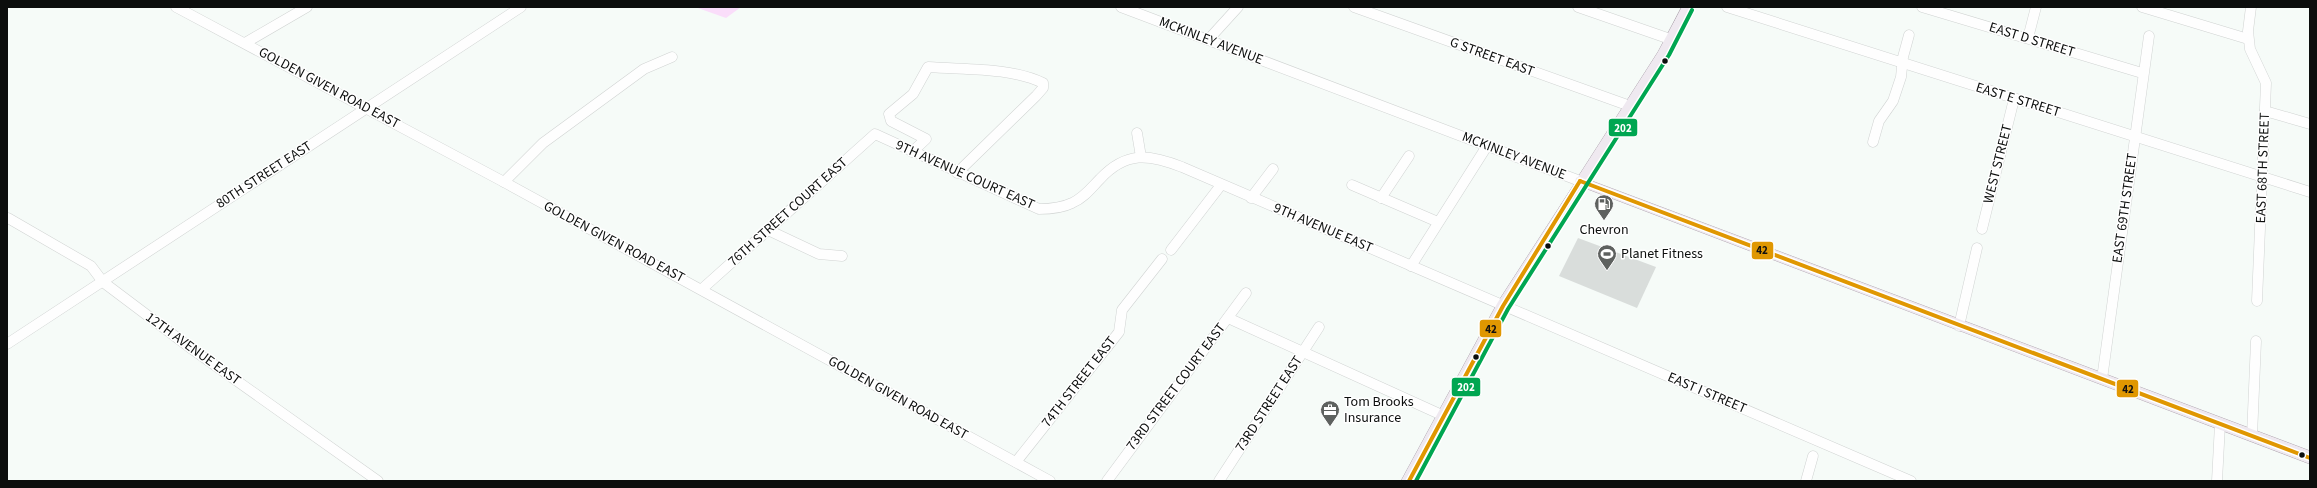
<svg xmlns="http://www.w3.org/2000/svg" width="2317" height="488" font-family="'Source Sans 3',sans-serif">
	<rect width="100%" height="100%" fill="#f6fbf8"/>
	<path fill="#faddfa" d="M695,7H741L726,18Z"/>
	<path fill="#d9dddb" d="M1578,238L1656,267L1637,308L1559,276Z"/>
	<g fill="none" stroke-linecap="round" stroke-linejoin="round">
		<defs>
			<g id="minor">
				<path d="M176,7L504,182L1050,481"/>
				<path d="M1121,7L1580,181"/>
				<path d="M1354,7L1630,106"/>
				<path d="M1578,7L1670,39"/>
				<path d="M1727,7L2310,192"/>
				<path d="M1922,7L2142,73"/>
				<path d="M2142,7L2248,39"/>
				<path d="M2251,7L2248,31L2250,49L2266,83L2257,301"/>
				<path d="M2028,38L2036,7"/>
				<path d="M1208,40L1238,7"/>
				<path d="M245,43L307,7"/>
				<path d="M2265,111L2310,124"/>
				<path d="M1137,133L1141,157"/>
				<path d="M1873,142L1879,121L1893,101L1901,77L1903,57L1909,35"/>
				<path d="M912,152L926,139L891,121L889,114L913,94L928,67C965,70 1009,67 1043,83V88L1036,96L957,173"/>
				<path d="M504,182L543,143L644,69L672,57"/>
				<path d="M1352,185L1438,222"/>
				<path d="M1251,198L1273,169"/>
				<path d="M1381,198L1409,156"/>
				<path d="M8,218L91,266L103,282L192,349L378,481"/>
				<path d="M1982,229L2014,99"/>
				<path d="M768,230L819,254L842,256"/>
				<path d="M1171,250L1221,185"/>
				<path d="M1411,266L1487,146"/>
				<path d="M702,289L875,134L1039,209C1050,209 1062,208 1072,203C1084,198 1092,187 1100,179C1126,151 1149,154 1182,167L1911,481"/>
				<path d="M1228,318L1444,416"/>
				<path d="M1959,326L1977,248"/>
				<path d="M7,344L521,7"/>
				<path d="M2102,379L2149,36"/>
				<path d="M2252,436L2256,341"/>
				<path d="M1016,462L1119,332L1122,310L1162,259"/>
				<path d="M1107,481L1246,293"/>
				<path d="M1219,481L1319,327"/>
				<path d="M1806,481L1813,456"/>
				<path d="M2217,481L2220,424"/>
			</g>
			<path id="major" d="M1682,7H1692L1670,52L1589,180L2310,451V464L1585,188L1508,310L1417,481H1401L1498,302L1575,183L1576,178L1578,177L1658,52Z"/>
		</defs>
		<use href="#minor" stroke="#d0d3d2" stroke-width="11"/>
		<use href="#major" stroke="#b3a9b3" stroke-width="1"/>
		<use href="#minor" stroke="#fefefe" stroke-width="10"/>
		<use href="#major" fill="#efe9f0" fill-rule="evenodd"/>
		<defs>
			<g id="bus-1">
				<path d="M1580,181L2310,458"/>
				<path d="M1409,481L1503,306L1580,181"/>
			</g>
			<path id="bus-2" d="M1416,481L1508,309L1669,55L1692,10"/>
		</defs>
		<use href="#bus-1" stroke="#fff" stroke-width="7"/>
		<use href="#bus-2" stroke="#fff" stroke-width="7"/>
		<use href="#bus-1" stroke="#e09701" stroke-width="4"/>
		<use href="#bus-2" stroke="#00a651" stroke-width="4"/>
	</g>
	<defs>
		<symbol id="fuel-pin" viewBox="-11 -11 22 30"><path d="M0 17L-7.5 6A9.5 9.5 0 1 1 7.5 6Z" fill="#5e615f" stroke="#fff"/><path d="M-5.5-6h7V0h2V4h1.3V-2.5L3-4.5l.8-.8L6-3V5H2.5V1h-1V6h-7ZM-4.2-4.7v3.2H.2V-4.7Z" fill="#fff"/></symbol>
		<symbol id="stadium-pin" viewBox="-11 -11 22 30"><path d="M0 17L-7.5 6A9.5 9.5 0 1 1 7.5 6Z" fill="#5e615f" stroke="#fff"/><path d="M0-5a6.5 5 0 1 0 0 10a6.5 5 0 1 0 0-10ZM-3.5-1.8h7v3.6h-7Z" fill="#fff"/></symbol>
		<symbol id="office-pin" viewBox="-11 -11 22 30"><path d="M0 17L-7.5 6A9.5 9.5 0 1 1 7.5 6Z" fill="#5e615f" stroke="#fff"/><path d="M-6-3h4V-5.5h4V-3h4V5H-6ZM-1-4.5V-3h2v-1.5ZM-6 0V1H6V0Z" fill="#fff"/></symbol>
	</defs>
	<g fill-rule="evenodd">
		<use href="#fuel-pin" x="1593" y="193" width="22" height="30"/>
		<use href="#stadium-pin" x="1596" y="243" width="22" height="30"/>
		<use href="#office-pin" x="1319" y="399" width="22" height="30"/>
	</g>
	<g fill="#0c0e0d" stroke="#fff" stroke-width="1.5">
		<circle cx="1665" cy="61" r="3.5"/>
		<circle cx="1548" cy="246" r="3.5"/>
		<circle cx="1476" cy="357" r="3.5"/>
		<circle cx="2302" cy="455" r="3.5"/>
	</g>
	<g text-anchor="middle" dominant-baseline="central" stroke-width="3" stroke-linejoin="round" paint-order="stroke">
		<g font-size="14" fill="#0c0e0d" stroke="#fff">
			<text transform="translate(2032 40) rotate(17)">EAST D STREET</text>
			<text transform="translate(1211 41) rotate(21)">MCKINLEY AVENUE</text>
			<text transform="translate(1492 57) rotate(20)">G STREET EAST</text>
			<text transform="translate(329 88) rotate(28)">GOLDEN GIVEN ROAD EAST</text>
			<text transform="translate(2018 100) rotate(17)">EAST E STREET</text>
			<text transform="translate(1514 156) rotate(21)">MCKINLEY AVENUE</text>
			<text transform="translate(1998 164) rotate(-76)">WEST STREET</text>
			<text transform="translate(2263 168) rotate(-88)">EAST 68TH STREET</text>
			<text transform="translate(264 175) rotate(-33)">80TH STREET EAST</text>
			<text transform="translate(965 175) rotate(24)">9TH AVENUE COURT EAST</text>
			<text transform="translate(2125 208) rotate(-82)">EAST 69TH STREET</text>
			<text transform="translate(788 212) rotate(-42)">76TH STREET COURT EAST</text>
			<text transform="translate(1323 228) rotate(23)">9TH AVENUE EAST</text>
			<text transform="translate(614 242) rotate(28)">GOLDEN GIVEN ROAD EAST</text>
			<text transform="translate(193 349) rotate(36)">12TH AVENUE EAST</text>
			<text transform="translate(1079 382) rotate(-52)">74TH STREET EAST</text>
			<text transform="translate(1176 387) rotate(-53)">73RD STREET COURT EAST</text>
			<text transform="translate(1707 393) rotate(23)">EAST I STREET</text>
			<text transform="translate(898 398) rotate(29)">GOLDEN GIVEN ROAD EAST</text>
			<text transform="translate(1269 404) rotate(-57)">73RD STREET EAST</text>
		</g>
		<g font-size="14" fill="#0c0e0d" stroke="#fff" text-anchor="start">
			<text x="1604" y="230" text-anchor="middle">Chevron</text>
			<text x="1621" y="254">Planet Fitness</text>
			<text x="1344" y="402">Tom Brooks<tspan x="1344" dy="16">Insurance</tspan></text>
		</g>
	</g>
	<g stroke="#fff" stroke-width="1.5">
		<rect x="1608" y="118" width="30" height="19" rx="4" fill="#00a651"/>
		<rect x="1751" y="241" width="23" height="19" rx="4" fill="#e09701"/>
		<rect x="1479" y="319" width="23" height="19" rx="4" fill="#e09701"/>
		<rect x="1451" y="377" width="30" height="20" rx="4" fill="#00a651"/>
		<rect x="2116" y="379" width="23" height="19" rx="4" fill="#e09701"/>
	</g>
	<g font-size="11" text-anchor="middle" font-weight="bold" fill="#fff">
		<text x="1623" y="132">202</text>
		<text x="1466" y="391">202</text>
	</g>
	<g font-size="11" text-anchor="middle" font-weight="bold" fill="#111">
		<text x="1762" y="254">42</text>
		<text x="1491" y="333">42</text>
		<text x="2128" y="393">42</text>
	</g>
	<rect width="2317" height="488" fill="none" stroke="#0c0e0d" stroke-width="16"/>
</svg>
